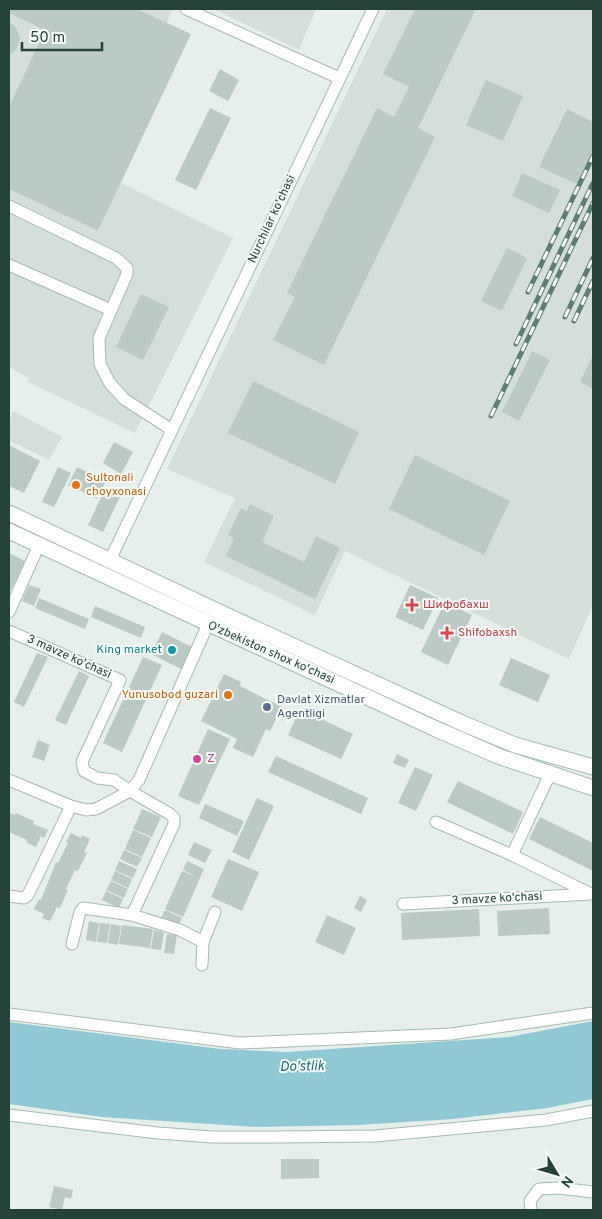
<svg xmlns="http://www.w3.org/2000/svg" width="602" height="1219" font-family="Overpass,sans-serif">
	<rect width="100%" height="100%" fill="#e6efeb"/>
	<g fill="#d4dfda">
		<path d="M9,9H173L167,23L154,17L45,30L9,107Z"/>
		<path d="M213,9H316L299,50Z"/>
		<path d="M387,9H593V605L569,659L345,551L315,615L204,562L235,498L167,469Z"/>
		<path d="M121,183L233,238L135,433L28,382L29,378L9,367V189L98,231Z"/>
		<path d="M13,411L62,437L49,460L9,440V421Z"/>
	</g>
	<path fill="#8ec9d4" d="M593,1021V1099L547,1108L453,1119L358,1125L257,1127L102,1117L9,1104V1022L221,1049L287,1052L509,1037Z"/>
	<g fill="#bbcac4">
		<path d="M9,9H137L191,34L98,231L9,189V107L45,30L9,13Z"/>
		<path d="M415,9H476L418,128L435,137L324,365L273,340L295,297L287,293L377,108L394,117L409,87L383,74Z"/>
		<path d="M9,22L16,27L20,39L16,50L9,55Z"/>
		<path d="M220,69L239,80L228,101L209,91Z"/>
		<path d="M486,80L523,96L503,141L466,125Z"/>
		<path d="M210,108L231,118L196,190L175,180Z"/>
		<path d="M567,109L593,122V151L577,184L539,167Z"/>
		<path d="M522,173L560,190L549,213L512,196Z"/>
		<path d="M507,248L527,258L502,311L481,301Z"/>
		<path d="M141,294L169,307L143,360L116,347Z"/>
		<path d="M532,351L550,360L519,421L502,412Z"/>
		<path d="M593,355V389L580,382Z"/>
		<path d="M253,381L359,432L335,484L228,433Z"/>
		<path d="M114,442L133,452L121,474L103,463Z"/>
		<path d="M9,445L40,461L24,493L9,486Z"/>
		<path d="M415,455L510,501L484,555L389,509Z"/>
		<path d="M58,467L71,473L54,507L42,502Z"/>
		<path d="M77,467L106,481L97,499L68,485Z"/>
		<path d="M106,487L121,495L103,532L88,525Z"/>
		<path d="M250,504L274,516L262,542L304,562L316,536L340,548L315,599L226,556L234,538L228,535L241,508L247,511Z"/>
		<path d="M9,553L25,561L11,590L9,589Z"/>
		<path d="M29,585L41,589L34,606L22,601Z"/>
		<path d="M410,585L438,598L423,630L395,617Z"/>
		<path d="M39,598L89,619L85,629L35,608Z"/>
		<path d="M445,602L472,615L448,665L421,652Z"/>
		<path d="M95,606L145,627L141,638L91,617Z"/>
		<path d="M162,632L192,647L181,669L151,654Z"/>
		<path d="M37,653L48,657L24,707L14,702Z"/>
		<path d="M143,657L162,665L122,752L103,743Z"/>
		<path d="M511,658L550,675L538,702L499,685Z"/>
		<path d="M79,671L89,676L66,725L55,720Z"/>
		<path d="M224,674L241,682L240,686L282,707L270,731L266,729L253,757L233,748L237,739L201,721Z"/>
		<path d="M300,709L353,734L341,759L288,735Z"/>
		<path d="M208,729L230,739L199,805L178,796Z"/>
		<path d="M38,740L50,745L44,761L32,757Z"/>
		<path d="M397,754L409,760L405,768L393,763Z"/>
		<path d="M276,756L368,798L361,814L268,772Z"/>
		<path d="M415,767L433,775L416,811L398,803Z"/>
		<path d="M458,781L523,812L513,834L447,802Z"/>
		<path d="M257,798L274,806L249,860L232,852Z"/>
		<path d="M205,804L244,821L237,836L199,818Z"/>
		<path d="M142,809L161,817L152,837L133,829Z"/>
		<path d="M9,813L15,815L16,813L34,821L33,824L48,830L44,838L41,836L36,847L26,842L27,840L9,832Z"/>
		<path d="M540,817L593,843V871L529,839Z"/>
		<path d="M133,830L151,838L142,857L125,849Z"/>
		<path d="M71,833L81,838L82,835L90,839L84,852L87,853L78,871L75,870L66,889L68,890L60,908L57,907L50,921L42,918L44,914L34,909L39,899L41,900L56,862L58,863L68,843L66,842Z"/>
		<path d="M194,842L212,850L205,863L188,855Z"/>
		<path d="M124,850L142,858L137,867L120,859Z"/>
		<path d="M228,859L259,872L242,911L211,897Z"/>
		<path d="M119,861L137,869L133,878L115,870Z"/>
		<path d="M187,861L204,869L200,878L183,870Z"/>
		<path d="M115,871L132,879L128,888L111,880Z"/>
		<path d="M182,871L200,878L183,917L165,909Z"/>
		<path d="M111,881L128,889L124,898L106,890Z"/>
		<path d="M106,891L123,899L119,908L102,900Z"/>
		<path d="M360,896L367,900L361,912L354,908Z"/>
		<path d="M549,908L550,934L498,936L497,911Z"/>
		<path d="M479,909L480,936L402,940L401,913Z"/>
		<path d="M165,910L182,918L178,927L161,919Z"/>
		<path d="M327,915L356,928L344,955L315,942Z"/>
		<path d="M89,921L99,923L96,942L86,940Z"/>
		<path d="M100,923L110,924L107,943L97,942Z"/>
		<path d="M111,924L121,926L118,945L108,943Z"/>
		<path d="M122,925L153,929L150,948L119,944Z"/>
		<path d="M154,930L164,932L161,950L151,949Z"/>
		<path d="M167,934L177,935L174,954L164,953Z"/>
		<path d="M281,1159H319V1178L281,1179Z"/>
		<path d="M54,1186L73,1190L71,1199L65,1197L62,1210L49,1207Z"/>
	</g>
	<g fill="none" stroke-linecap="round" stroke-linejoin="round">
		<defs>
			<g id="street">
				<path d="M186,9L339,78"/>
				<path d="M9,206L116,258L127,268V274L99,338L100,364L109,382L124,399L172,430"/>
				<path d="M9,265L111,310"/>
				<path d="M110,560L373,9"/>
				<path d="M9,612L39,545"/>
				<path d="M9,631L120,680L82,762L84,771L97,778L114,780L130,791L170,814L174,818V824L132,915L83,908L80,912L72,944"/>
				<path d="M550,774L512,855L589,893"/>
				<path d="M9,780L71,806L86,810L96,809L130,791L139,780L208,624"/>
				<path d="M436,822L512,855"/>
				<path d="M9,896L24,898L28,895L71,806"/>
				<path d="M403,904L591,894"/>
				<path d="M132,915L180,930L203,942L202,965"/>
				<path d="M203,942L215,912"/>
				<path d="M9,1014L240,1043L451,1034L593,1013"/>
				<path d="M9,1115L158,1133L212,1137H277L375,1136L546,1120L593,1111"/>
				<path d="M531,1210L530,1201L539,1189L559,1188L593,1192"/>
			</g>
			<g id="secondary">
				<path d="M9,513L232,618L462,723L515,745L593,767"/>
				<path d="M9,531L436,729L498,756L593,788"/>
			</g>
		</defs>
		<use href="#street" stroke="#a8b8b2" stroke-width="13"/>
		<use href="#secondary" stroke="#a4bbb3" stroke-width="17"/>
		<use href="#street" stroke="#fff" stroke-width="11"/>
		<use href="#secondary" stroke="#fff" stroke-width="15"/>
		<defs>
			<g id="rail">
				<path d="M528,292L593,156"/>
				<path d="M565,317L593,258"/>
				<path d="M574,321L593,281"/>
				<path d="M516,344L593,183"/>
				<path d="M491,416L593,203"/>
			</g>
		</defs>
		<use href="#rail" stroke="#5f7d75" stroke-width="5"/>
		<use href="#rail" stroke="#f7fbf9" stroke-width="3" stroke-dasharray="9" stroke-linecap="butt"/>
	</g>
	<g fill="#e8710a" stroke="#f7fbf9" stroke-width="2">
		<circle cx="76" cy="485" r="5"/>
		<circle cx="228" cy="695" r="5"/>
	</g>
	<g fill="#e0444e" stroke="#f7fbf9" stroke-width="2">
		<path d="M409.5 597.5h5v5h5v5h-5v5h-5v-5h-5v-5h5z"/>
		<path d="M444.5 625.5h5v5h5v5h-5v5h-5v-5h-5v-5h5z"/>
	</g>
	<circle fill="#0f9aa8" stroke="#f7fbf9" stroke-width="2" cx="172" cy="650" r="5"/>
	<circle fill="#5c6f8a" stroke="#f7fbf9" stroke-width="2" cx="267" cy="707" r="5"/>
	<circle fill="#d1479c" stroke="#f7fbf9" stroke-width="2" cx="197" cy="759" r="5"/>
	<g text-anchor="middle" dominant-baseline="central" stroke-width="4" stroke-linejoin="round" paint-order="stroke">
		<g font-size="12" fill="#24423a" stroke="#f7fbf9">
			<text transform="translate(272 219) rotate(-65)">Nurchilar ko'chasi</text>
			<text transform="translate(271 653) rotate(24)">O'zbekiston shox ko'chasi</text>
			<text transform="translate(69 657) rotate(24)">3 mavze ko'chasi</text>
			<text transform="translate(497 899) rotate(-3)">3 mavze ko'chasi</text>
		</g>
		<g font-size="12" fill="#c56008" stroke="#f7fbf9" text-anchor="start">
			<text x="86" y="478">Sultonali<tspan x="86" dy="14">choyxonasi</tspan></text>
			<text x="218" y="695" text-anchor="end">Yunusobod guzari</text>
		</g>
		<g font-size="12" fill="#be3a42" stroke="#f7fbf9" text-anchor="start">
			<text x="423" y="605">Шифобахш</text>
			<text x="458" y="633">Shifobaxsh</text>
		</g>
		<g font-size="12" fill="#0d838f" stroke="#f7fbf9" text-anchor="end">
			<text x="162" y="650">King market</text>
		</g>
		<g font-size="12" fill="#4e5e75" stroke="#f7fbf9" text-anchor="start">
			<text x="277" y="700">Davlat Xizmatlar<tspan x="277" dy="14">Agentligi</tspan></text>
		</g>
		<g font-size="12" fill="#b23c85" stroke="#f7fbf9" text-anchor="start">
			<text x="207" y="759">Z</text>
		</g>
		<g font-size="14" font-style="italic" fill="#1c6f80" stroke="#f7fbf9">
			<text transform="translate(302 1067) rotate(-1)">Do'stlik</text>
		</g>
	</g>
	<rect width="602" height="1219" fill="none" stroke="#24423a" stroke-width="20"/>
	<g transform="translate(557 1174) rotate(128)" stroke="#f7fbf9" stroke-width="4" paint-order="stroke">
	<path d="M0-4L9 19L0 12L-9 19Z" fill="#24423a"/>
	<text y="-8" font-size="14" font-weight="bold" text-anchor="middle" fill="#24423a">N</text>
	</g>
	<path d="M22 42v8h80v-8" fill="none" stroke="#24423a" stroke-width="2.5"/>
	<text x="30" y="42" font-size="15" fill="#24423a" stroke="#f7fbf9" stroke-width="4" paint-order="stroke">50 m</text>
</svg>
